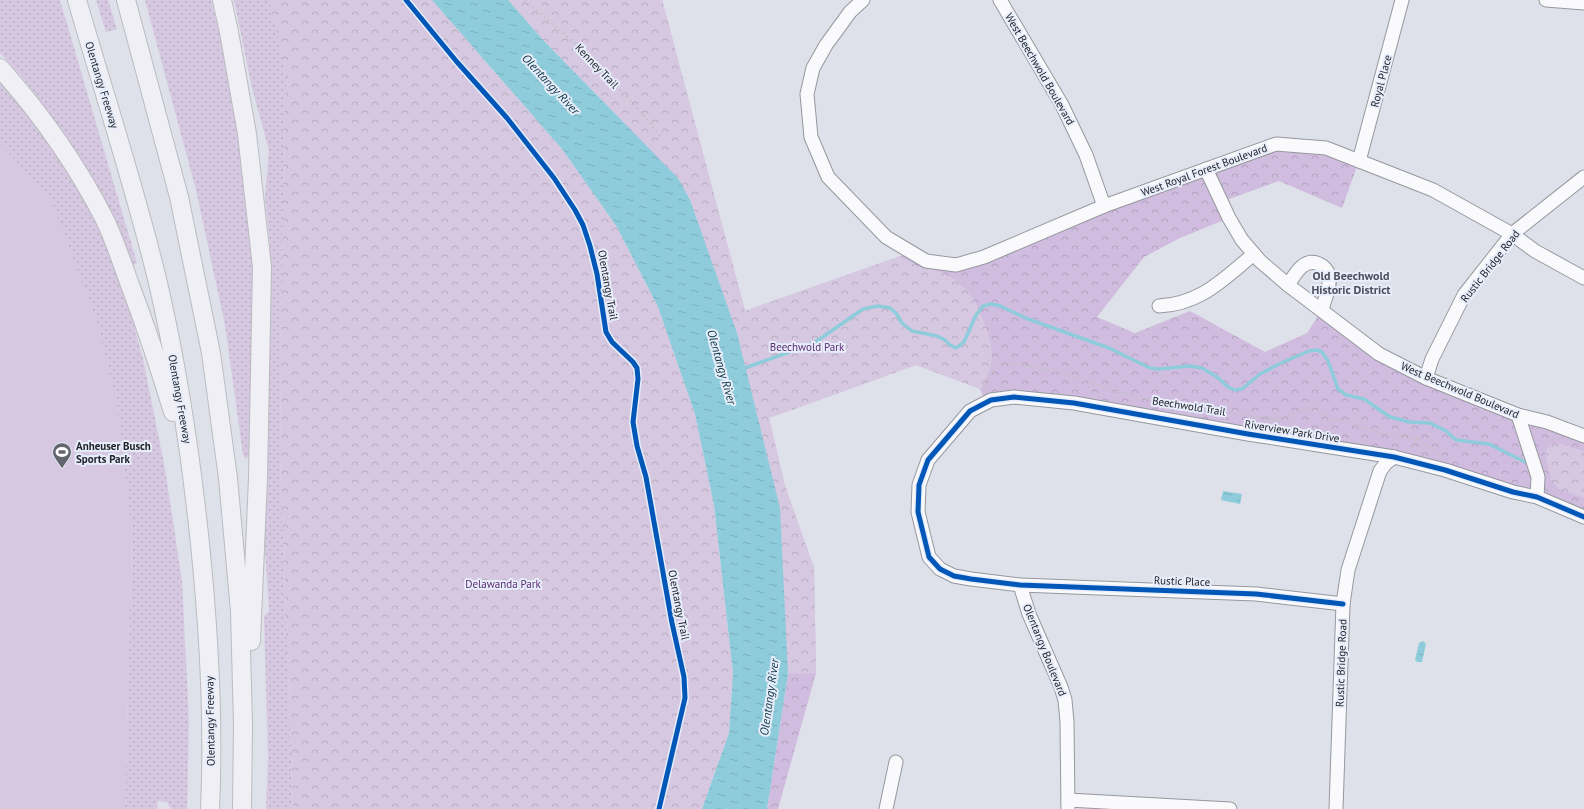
<svg xmlns="http://www.w3.org/2000/svg" width="1584" height="809" font-family="'PT Sans',sans-serif">
	<defs>
		<pattern id="grass-dots" width="8" height="8" patternUnits="userSpaceOnUse"><rect width="8" height="8" fill="#d5c8e0"/><path d="M2 2h.1M6 6h.1" fill="none" stroke="#b7acc0" stroke-width="1.8" stroke-linecap="round"/></pattern>
		<pattern id="forest-crowns" width="20" height="18" patternUnits="userSpaceOnUse"><rect width="20" height="18" fill="#d0bcde"/><path d="M2 6a3 3 0 1 1 6 0M12 15a3 3 0 1 1 6 0" fill="none" stroke="#b2a1be"/></pattern>
		<pattern id="park-crowns" width="20" height="18" patternUnits="userSpaceOnUse"><rect width="20" height="18" fill="#d5c8e0"/><path d="M2 6a3 3 0 1 1 6 0M12 15a3 3 0 1 1 6 0" fill="none" stroke="#b7acc0"/></pattern>
		<pattern id="water-ripples" width="26" height="14" patternUnits="userSpaceOnUse"><rect width="26" height="14" fill="#8eccdc"/><path d="M2 4q2-2 4 0t4 0M15 11q2-2 4 0t4 0" fill="none" stroke="#7aafbd"/></pattern>
	</defs>
	<rect width="100%" height="100%" fill="#dee1e9"/>
	<g fill="url(#grass-dots)">
		<path d="M0,0H60L137,263L132,266C93,193 59,112 0,53Z"/>
		<path d="M96,0H108L117,29L106,32Z"/>
		<path d="M145,0H211L230,73L253,241V333L249,456L246,459L243,455L225,325L196,190Z"/>
		<path d="M234,0H269L287,75L284,116L280,455L293,809H266L268,759L264,616L269,611L264,536L270,245L265,198L269,150L252,88Z"/>
		<path d="M0,77L71,174L99,227L123,286L143,359L165,469L182,581L189,723L187,809H171L167,802L158,801L157,809H125L132,535L117,404L0,156Z"/>
	</g>
	<path fill="url(#forest-crowns)" d="M662,0L745,311L912,252L955,265L1276,144L1359,161L1342,208L1279,181L1221,202L1229,218L1180,238L1144,257L1097,317L1135,333L1190,311L1265,352L1307,333L1322,310L1379,354L1584,436V517L1445,470L1074,403H986L980,389L916,365L769,418L785,486L814,568L816,673L778,809H767L788,674L780,509L737,333L690,200L678,178L624,124Z"/>
	<g fill="url(#park-crowns)">
		<path d="M269,0H432L562,149L617,227L658,307L695,414L714,505L733,673L729,733L702,809H293L280,455L284,116L287,75Z"/>
		<path d="M508,0H662L745,311L901,256C918,270 938,267 954,279C959,283 966,289 970,294C980,308 993,340 992,357C992,368 986,379 981,389L916,365L769,418L785,486L814,568L816,673L788,674L784,624L737,333L678,178L544,41Z"/>
		<path d="M1557,443L1584,451V498L1559,489L1554,484L1551,479L1545,452L1550,445Z"/>
	</g>
	<path fill="#d5c8e0" d="M0,143L51,199L97,321L117,404L132,535L125,809H0Z"/>
	<g fill="url(#water-ripples)">
		<path d="M432,0H508L544,41L678,178L690,200L737,333L780,508L788,674L767,809H702L729,733L733,673L714,505L695,414L658,307L617,227L562,149Z"/>
		<path d="M1223,491L1242,494L1240,504L1221,500Z"/>
		<path d="M1423,641L1426,644L1422,662H1417L1415,660L1419,643Z"/>
	</g>
	<g fill="none" stroke-linecap="round" stroke-linejoin="round">
		<path stroke="#8eccdc" stroke-width="3.5" d="M745,368L814,343L863,309L878,306L890,308L896,313L902,323L912,331L937,336L945,340L950,345L956,348L964,342L976,315L983,306L991,304L1000,306L1028,319L1109,348L1150,368L1159,369L1190,366L1202,368L1217,377L1228,387L1235,390L1242,389L1260,374L1279,364L1309,351L1316,350L1322,352L1328,361L1338,389L1346,395L1364,399L1390,417L1409,422L1430,423L1446,431L1456,440L1489,444L1523,461L1530,464"/>
		<defs>
			<g id="minor">
				<path d="M863,0L850,12L826,45L813,68L807,94L811,137L828,177L886,237L926,261L956,265L984,257L1104,206L1276,144L1326,148L1433,190L1512,234L1535,251L1584,278"/>
				<path d="M1000,0L1062,105L1086,155L1104,206"/>
				<path d="M1546,0L1584,3"/>
				<path d="M1359,161L1402,0"/>
				<path d="M1206,169L1229,218L1242,240L1260,261L1288,285L1379,354L1426,378L1518,415L1547,422L1584,436"/>
				<path d="M1288,285C1295,274 1304,257 1319,264C1324,266 1328,271 1329,276C1331,287 1324,300 1322,310"/>
				<path d="M1159,306C1201,304 1223,279 1254,254"/>
				<path d="M1426,378L1432,359L1464,295L1512,234L1584,177"/>
				<path d="M1518,415L1538,477L1537,497"/>
				<path d="M1020,585L1029,614L1061,687L1065,700L1067,722L1068,809"/>
				<path d="M1343,604L1256,594L1020,585L971,579L954,576L940,569L929,557L918,512L919,485L928,460L970,411L991,400L1014,397L1074,403L1248,434L1394,457L1445,470L1513,492L1537,497L1584,517"/>
				<path d="M1068,800L1230,809"/>
				<path d="M886,809L896,762"/>
				<path d="M1336,809L1343,604L1348,570L1380,471L1386,463L1394,457"/>
			</g>
			<g id="highway">
				<path d="M77,0C104,94 135,187 158,283C178,369 191,457 200,544C209,632 214,721 210,809"/>
				<path d="M126,0L179,197L211,353L228,478L240,611L243,725L242,809"/>
				<path d="M222,0L229,32L247,134L262,267L258,478L251,641"/>
				<path d="M0,68C41,114 77,165 105,220C115,241 122,263 130,285C146,327 160,369 173,412"/>
			</g>
		</defs>
		<use href="#minor" stroke="#95989e" stroke-width="15"/>
		<use href="#highway" stroke="#babcc0" stroke-width="20"/>
		<g stroke="#c2c3c6" stroke-width="2" stroke-dasharray="2 3" stroke-linecap="butt">
			<path d="M525,0L584,51L638,109L662,138"/>
			<path d="M986,390L989,375L999,366L1009,364L1023,365L1051,370L1111,390L1146,399L1273,420H1280L1299,411L1312,408L1315,409L1329,419L1348,421L1361,428L1376,432L1417,439"/>
			<path d="M1412,448L1417,439L1443,456"/>
		</g>
		<use href="#minor" stroke="#fafafc" stroke-width="13"/>
		<use href="#highway" stroke="#f0eff6" stroke-width="18"/>
		<defs>
			<g id="cycleway">
				<path d="M406,0L457,62L507,118L554,178L575,210L583,225L590,246L597,274L606,332L612,342L633,362L637,368L638,379L633,422L637,446L646,477L672,623L684,677L685,698L659,809"/>
				<path d="M1343,604L1256,594L1020,585L971,579L954,576L940,569L929,557L918,512L919,485L928,460L970,411L991,400L1014,397L1074,403L1248,434L1394,457L1445,470L1513,492L1537,497L1584,517"/>
			</g>
		</defs>
		<use href="#cycleway" stroke="#e7edfb" stroke-width="8"/>
		<use href="#cycleway" stroke="#0057b8" stroke-width="5"/>
	</g>
	<defs>
		<symbol id="stadium-pin" viewBox="-11 -11 22 30"><path d="M0 17L-7.5 6A9.5 9.5 0 1 1 7.5 6Z" fill="#63666c" stroke="#e7edfb"/><path d="M0-5a6.5 5 0 1 0 0 10a6.5 5 0 1 0 0-10ZM-3.5-1.8h7v3.6h-7Z" fill="#fff"/></symbol>
	</defs>
	<g fill-rule="evenodd">
		<use href="#stadium-pin" x="51" y="441" width="22" height="30"/>
	</g>
	<g text-anchor="middle" dominant-baseline="central" stroke-width="4" stroke-linejoin="round" paint-order="stroke">
		<g font-size="11" fill="#212429" stroke="#e7edfb">
			<text transform="translate(597 66) rotate(46)">Kenney Trail</text>
			<text transform="translate(1040 69) rotate(60)">West Beechwold Boulevard</text>
			<text transform="translate(1381 81) rotate(-75)">Royal Place</text>
			<text transform="translate(102 85) rotate(73)">Olentangy Freeway</text>
			<text transform="translate(1204 170) rotate(-20)">West Royal Forest Boulevard</text>
			<text transform="translate(1490 266) rotate(-52)">Rustic Bridge Road</text>
			<text transform="translate(608 285) rotate(80)">Olentangy Trail</text>
			<text transform="translate(1460 390) rotate(23)">West Beechwold Boulevard</text>
			<text transform="translate(180 399) rotate(80)">Olentangy Freeway</text>
			<text transform="translate(1189 406) rotate(9)">Beechwold Trail</text>
			<text transform="translate(1292 431) rotate(9)">Riverview Park Drive</text>
			<text transform="translate(1182 581) rotate(2)">Rustic Place</text>
			<text transform="translate(679 605) rotate(79)">Olentangy Trail</text>
			<text transform="translate(1045 650) rotate(68)">Olentangy Boulevard</text>
			<text transform="translate(1341 663) rotate(-88)">Rustic Bridge Road</text>
			<text transform="translate(210 721) rotate(-91)">Olentangy Freeway</text>
		</g>
		<g font-size="11" fill="#5b2c6f" stroke="#e7edfb">
			<text x="807" y="347">Beechwold Park</text>
			<text x="503" y="584">Delawanda Park</text>
		</g>
		<g font-size="11" font-weight="bold" fill="#212429" stroke="#e7edfb" text-anchor="start">
			<text x="76" y="446">Anheuser Busch<tspan x="76" dy="13">Sports Park</tspan></text>
		</g>
		<g font-size="12" font-style="italic" fill="#0e3841" stroke="#e7edfb">
			<text transform="translate(551 84) rotate(47)">Olentangy River</text>
			<text transform="translate(722 367) rotate(74)">Olentangy River</text>
			<text transform="translate(769 697) rotate(-82)">Olentangy River</text>
		</g>
		<g font-size="12" font-weight="bold" fill="#4b515c" stroke="#e7edfb">
			<text x="1351" y="275">Old Beechwold<tspan x="1351" dy="14">Historic District</tspan></text>
		</g>
	</g>
</svg>
